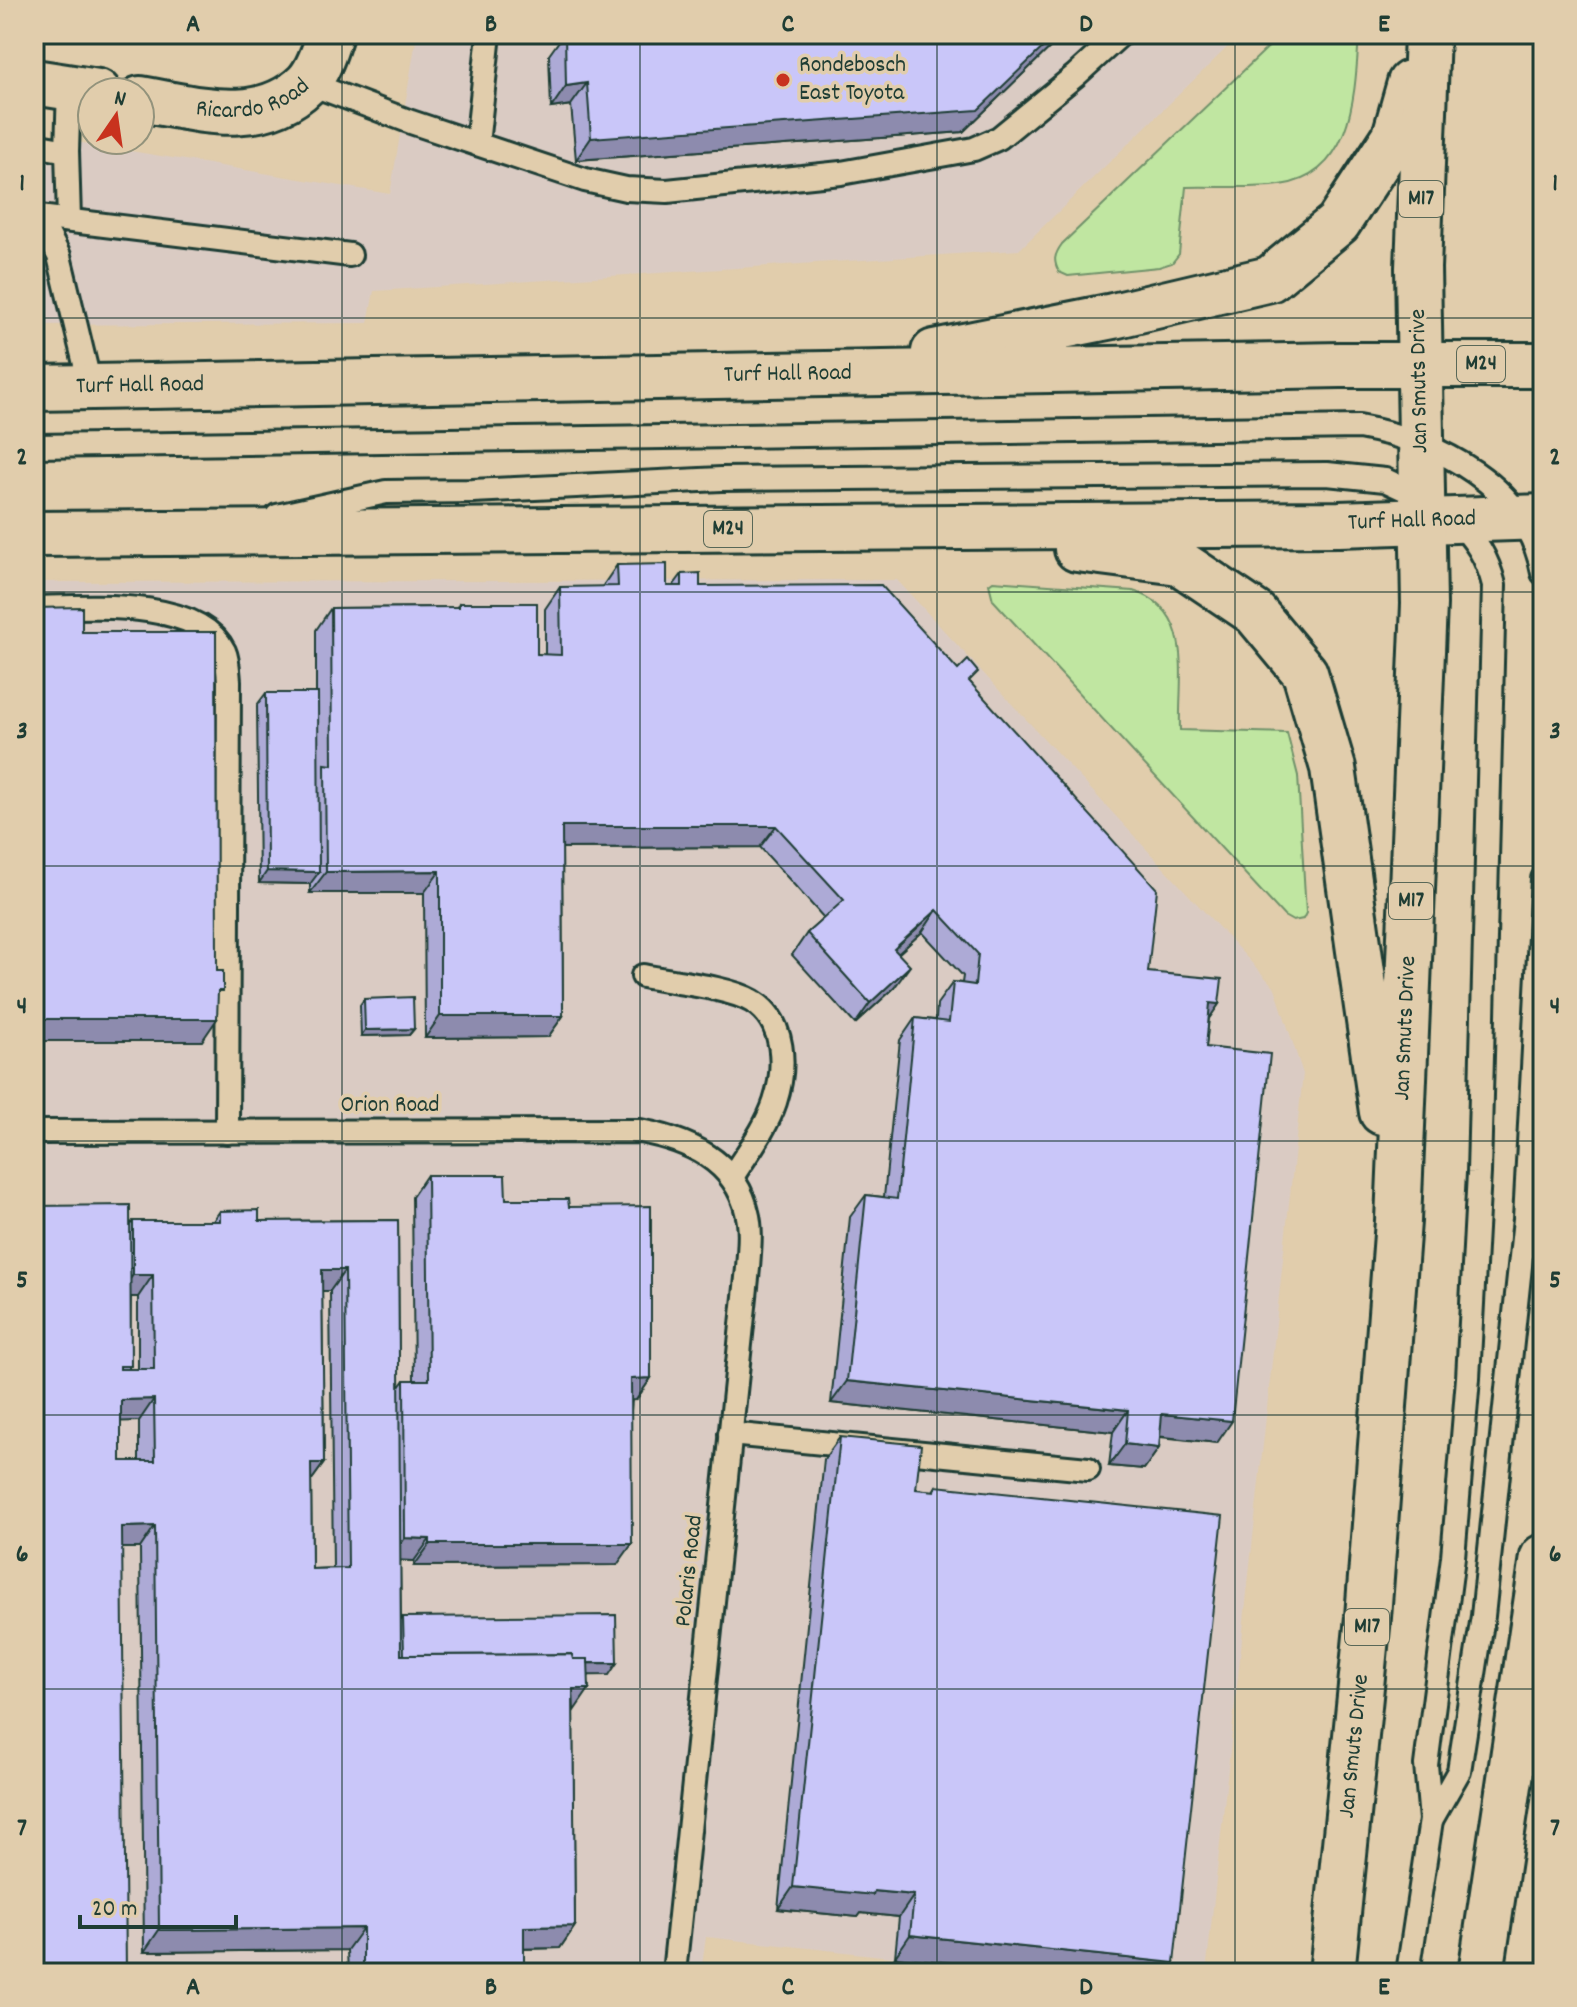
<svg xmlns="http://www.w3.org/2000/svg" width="1577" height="2007" font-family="Dekko,sans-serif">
	<rect width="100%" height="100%" fill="#e1cdac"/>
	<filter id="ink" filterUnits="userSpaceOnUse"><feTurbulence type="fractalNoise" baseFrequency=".0125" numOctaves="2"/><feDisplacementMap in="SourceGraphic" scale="16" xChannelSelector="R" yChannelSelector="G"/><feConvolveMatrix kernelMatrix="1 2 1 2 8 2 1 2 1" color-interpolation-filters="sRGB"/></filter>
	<g filter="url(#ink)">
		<g fill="#dacbc3">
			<path d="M417,34H1241L1019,250L374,291L368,323L34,325V135L390,194Z"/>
			<path d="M897,580L1275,988L1303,1074L1206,1973H1039L706,1937L701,1973H34V582Z"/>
		</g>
		<g fill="#c0e6a1" stroke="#70926a" stroke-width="2">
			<path d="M1282,34H1359C1355,92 1354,175 1280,185C1249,189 1217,186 1186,187L1179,254L1172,263L1159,267L1068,276L1059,272C1053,261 1054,255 1062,244Z"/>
			<path d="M993,581L1133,591C1196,609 1178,678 1180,730L1287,733L1298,776L1306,913L1303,919L1293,921L1284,916L993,600L989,584Z"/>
		</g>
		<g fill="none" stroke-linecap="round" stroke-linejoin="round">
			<defs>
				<g id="service">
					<path d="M308,83L411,122L585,180L626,189L667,191L841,173L974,149L999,138L1076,75L1121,34"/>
					<path d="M477,144L489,34"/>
					<path d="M34,145L67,151L69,87"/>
					<path d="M67,151L69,220"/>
					<path d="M39,217L350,255"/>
					<path d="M39,217L59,256L91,389"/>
					<path d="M34,446L1359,427C1438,441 1527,485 1543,573"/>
					<path d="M277,516L386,492L472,491L721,479L1327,474L1385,480L1428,500"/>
					<path d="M34,608C84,607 198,597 224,651C228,660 228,671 229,681L227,1132"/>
					<path d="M643,976C672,982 728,987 752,1001C786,1021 786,1068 775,1102C766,1129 747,1153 732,1177"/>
					<path d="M34,1132L640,1131C688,1140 735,1160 747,1212C752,1230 749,1250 748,1268L674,1973"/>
					<path d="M730,1434L1088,1469"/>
					<path d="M1431,1820L1459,1771L1483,1616L1525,1219L1543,879"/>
					<path d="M1408,1973L1431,1820L1426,1765L1453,1557L1468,1378L1479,1173L1494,585C1487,557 1476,540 1456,520"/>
				</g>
				<g id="minor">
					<path d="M34,82L98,92"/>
					<path id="s1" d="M140,99C195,108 260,129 306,84C318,72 325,50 330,34"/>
				</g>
				<g id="primary">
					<path d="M934,352L1113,316L1270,279L1338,223L1395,136L1410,83"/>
					<path id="s2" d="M34,388L1340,365H1543"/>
					<path id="s3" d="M34,534L1339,524L1543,517"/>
					<path d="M1077,549L1179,562L1255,613L1305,673L1333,768L1382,1112"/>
					<path id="s4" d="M1332,1973L1368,1617L1398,1221L1424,604L1418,268L1427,34"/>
					<path d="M1481,1973L1543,1557"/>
				</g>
			</defs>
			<use href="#service" stroke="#1f3d34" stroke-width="28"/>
			<use href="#minor" stroke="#1f3d34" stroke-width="50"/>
			<use href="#primary" stroke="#1f3d34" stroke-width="50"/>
			<use href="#service" stroke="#e1cdac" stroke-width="22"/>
			<use href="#minor" stroke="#e1cdac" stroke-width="44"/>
			<use href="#primary" stroke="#e1cdac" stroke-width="44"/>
		</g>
		<g fill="#adaad6" stroke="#1f3d34" stroke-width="2" fill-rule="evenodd">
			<path d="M564,34H1064L963,132L576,160L571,105L551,108L549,55Z"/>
			<path d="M617,565L667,586H673L682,574L700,586L971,683L1148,972L1219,1004L1209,1018L1206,1047L1217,1443L1160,1437L1159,1448L1144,1469L1109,1466L1113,1432L831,1403L850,1217L866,1195L884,1197L900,1040L915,1018L936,1020L937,1004L953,982L962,983L963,976L922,932L898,954L894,988L855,1024L792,955L807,933L824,918L760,847L562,848L563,1016L548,1037L425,1038L424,893H310V884L259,883L257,705L266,693H316V630L331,608L457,607L459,603L537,654L545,655V609L560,587H602Z"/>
			<path d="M364,999L414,1029L409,1035L361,1036L360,1005Z"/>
			<path d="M427,1175L506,1199L569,1207L651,1378L636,1400H632L617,1565L414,1566V1561L400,1560L401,1620L403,1617L609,1675H589L573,1711L575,1926L560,1948L524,1949V1973H348L347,1950L144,1952L140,1548H122L34,1973L130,1225L133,1221H213L220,1211L259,1221L398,1220L399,1387L404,1380H414L412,1197ZM322,1291H330L333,1568L312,1569L311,1481L324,1463ZM131,1297H138V1369H129ZM121,1421H139V1461H121Z"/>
			<path d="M840,1437L916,1489L933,1491L936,1486L1167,1973H1045L895,1957L899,1917L861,1913L858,1917L778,1909L824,1459Z"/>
		</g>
		<g fill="#8d8bae" stroke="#1f3d34" stroke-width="2">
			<path d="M1057,34H1064L963,132L576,160L591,138Z"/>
			<path d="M587,83L571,105L551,108L566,86Z"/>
			<path d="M562,826H776L760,847L547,848Z"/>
			<path d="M267,871L319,872L310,884L259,883Z"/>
			<path d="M440,871L424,893H310L326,872Z"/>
			<path d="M937,910L922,932L879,971L894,949Z"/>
			<path d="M910,966L894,988L855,1024L870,1003Z"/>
			<path d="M1210,1003L1219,1004L1204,1026Z"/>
			<path d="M440,1016H563L548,1037L425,1038Z"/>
			<path d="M34,1019H217L202,1041H34Z"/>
			<path d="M414,1029L409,1035L361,1036L365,1030Z"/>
			<path d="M322,1270H345L330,1291H307Z"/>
			<path d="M133,1275H153L138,1297H118Z"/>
			<path d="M651,1378L636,1400L616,1401L631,1379Z"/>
			<path d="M847,1381L1128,1410L1113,1432L831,1403Z"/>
			<path d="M154,1399L139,1421L105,1422L121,1400Z"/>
			<path d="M1162,1414L1232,1421L1217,1443L1147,1435Z"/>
			<path d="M1125,1444L1159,1448L1144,1469L1109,1466Z"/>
			<path d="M311,1463H324L308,1485Z"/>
			<path d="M155,1526L140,1548H106L122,1527Z"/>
			<path d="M405,1538L430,1539L414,1561L390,1560Z"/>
			<path d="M430,1544H632L617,1565L414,1566Z"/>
			<path d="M617,1663L609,1675L395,1678L404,1666Z"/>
			<path d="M573,1689H589L574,1711Z"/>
			<path d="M793,1887L874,1891L914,1895L899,1917L861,1913L858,1917L778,1909Z"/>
			<path d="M575,1926L560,1948L508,1949L524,1927Z"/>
			<path d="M363,1928L347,1950L144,1952L159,1930Z"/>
			<path d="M910,1935L1174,1963L1167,1973H1045L895,1957Z"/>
		</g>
		<g fill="#c9c6f9" stroke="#1f3d34" stroke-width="2" fill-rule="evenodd">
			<path d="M565,34H1057L978,110L591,138L587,83L566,86Z"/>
			<path d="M667,564V586H682V574L700,573V586L881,585L958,670L968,660L978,672L969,681L1157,889L1148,972L1222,979L1219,1004L1210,1003L1206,1047L1270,1054L1232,1421L1162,1414L1159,1448L1125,1444L1128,1410L847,1381L866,1195L897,1199L915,1018L949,1022L953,982L975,985L978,954L937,910L894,949L910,966L870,1003L807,933L844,900L776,826H562L563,1016H440V871L326,872L325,764L332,765L331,608L459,607V603H537V654L561,655L560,587L618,586L617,565Z"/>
			<path d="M82,607V632H216L217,971H223V991H218L217,1019H34V608Z"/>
			<path d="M266,693H318L319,872L267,871Z"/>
			<path d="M413,997L414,1029L365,1030L364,999Z"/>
			<path d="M427,1175H505L506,1199H568L569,1207L651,1206V1378L631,1379L632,1544H430V1539L405,1538L404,1380H429Z"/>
			<path d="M130,1205L131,1366H120V1369H154L153,1275H133V1221H220V1211L259,1210V1221L398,1220L401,1655L572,1654L573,1659H588L589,1689H573L575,1926L524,1927V1973H363V1928L159,1930L155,1526L122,1527L126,1973H34V1206ZM322,1270H345L348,1568L312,1569L311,1463H324ZM154,1399L155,1461H121V1400Z"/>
			<path d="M840,1437L921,1445L916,1489L935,1491L936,1486L1223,1516L1174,1963L910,1935L914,1895L874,1891L873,1895L793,1887Z"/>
			<path d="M616,1615L617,1663H588V1659H573L572,1654L404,1655L403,1617Z"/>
		</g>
	</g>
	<path fill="none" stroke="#1f3d34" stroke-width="2" stroke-opacity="0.55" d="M342,34V1973M640,34V1973M937,34V1973M1235,34V1973M34,318H1543M34,592H1543M34,866H1543M34,1141H1543M34,1415H1543M34,1689H1543"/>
	<circle fill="#c8321e" stroke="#e1cdac" stroke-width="3" cx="783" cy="80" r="8"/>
	<g text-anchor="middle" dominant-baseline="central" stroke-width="7" stroke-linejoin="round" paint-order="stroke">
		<g fill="#e1cdac" stroke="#596858" stroke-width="2">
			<rect x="1399" y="181" width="44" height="36" rx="6"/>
			<rect x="1457" y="346" width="48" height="36" rx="6"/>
			<rect x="704" y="511" width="48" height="36" rx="6"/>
			<rect x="1389" y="883" width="44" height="36" rx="6"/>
			<rect x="1345" y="1609" width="44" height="36" rx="6"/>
		</g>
		<g font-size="22" font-weight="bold" fill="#1f3d34">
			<text x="1421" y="199">M17</text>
			<text x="1481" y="364">M24</text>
			<text x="728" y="529">M24</text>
			<text x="1411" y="901">M17</text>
			<text x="1367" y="1627">M17</text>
		</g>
		<g font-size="24" fill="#1f3d34" stroke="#e1cdac" text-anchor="start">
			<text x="799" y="66">Rondebosch<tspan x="799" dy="28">East Toyota</tspan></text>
		</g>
		<g font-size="24" fill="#1f3d34" stroke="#e1cdac">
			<text stroke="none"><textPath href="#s1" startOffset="116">Ricardo Road</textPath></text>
			<text stroke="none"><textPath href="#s2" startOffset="754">Turf Hall Road</textPath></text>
			<text transform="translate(1420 381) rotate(-91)">Jan Smuts Drive</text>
			<text stroke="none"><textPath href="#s2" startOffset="106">Turf Hall Road</textPath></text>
			<text stroke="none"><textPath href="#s3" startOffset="1378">Turf Hall Road</textPath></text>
			<text stroke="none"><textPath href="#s4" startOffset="948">Jan Smuts Drive</textPath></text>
			<text x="390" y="1106">Orion Road</text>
			<text transform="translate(690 1571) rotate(-84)">Polaris Road</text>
			<text stroke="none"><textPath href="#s4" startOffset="228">Jan Smuts Drive</textPath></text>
		</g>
	</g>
	<rect width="1577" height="2007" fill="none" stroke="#e1cdac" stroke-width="88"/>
	<g transform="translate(116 116) rotate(13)"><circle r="38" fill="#e1cdac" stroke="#93937c" stroke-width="2"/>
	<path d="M0-6L14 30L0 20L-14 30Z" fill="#c8321e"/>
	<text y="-12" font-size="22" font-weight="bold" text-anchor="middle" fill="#1f3d34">N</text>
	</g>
	<path d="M80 1915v12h156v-12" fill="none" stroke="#1f3d34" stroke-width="4"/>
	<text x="92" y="1915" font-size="24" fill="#1f3d34" stroke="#e1cdac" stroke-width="6" paint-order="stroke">20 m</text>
	<rect x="44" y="44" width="1489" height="1919" fill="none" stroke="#1f3d34" stroke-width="3"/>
	<g font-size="26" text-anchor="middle" font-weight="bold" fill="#1f3d34">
		<text x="193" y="31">A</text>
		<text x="491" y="31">B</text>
		<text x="788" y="31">C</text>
		<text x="1086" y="31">D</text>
		<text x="1384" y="31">E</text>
		<text x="22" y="190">1</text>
		<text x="1555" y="190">1</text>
		<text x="22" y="464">2</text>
		<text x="1555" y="464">2</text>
		<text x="22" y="738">3</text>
		<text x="1555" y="738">3</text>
		<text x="22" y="1013">4</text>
		<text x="1555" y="1013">4</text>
		<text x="22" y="1287">5</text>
		<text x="1555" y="1287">5</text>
		<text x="22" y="1561">6</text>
		<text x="1555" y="1561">6</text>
		<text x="22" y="1835">7</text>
		<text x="1555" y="1835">7</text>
		<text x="193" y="1994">A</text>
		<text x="491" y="1994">B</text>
		<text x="788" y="1994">C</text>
		<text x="1086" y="1994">D</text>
		<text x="1384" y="1994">E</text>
	</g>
</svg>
